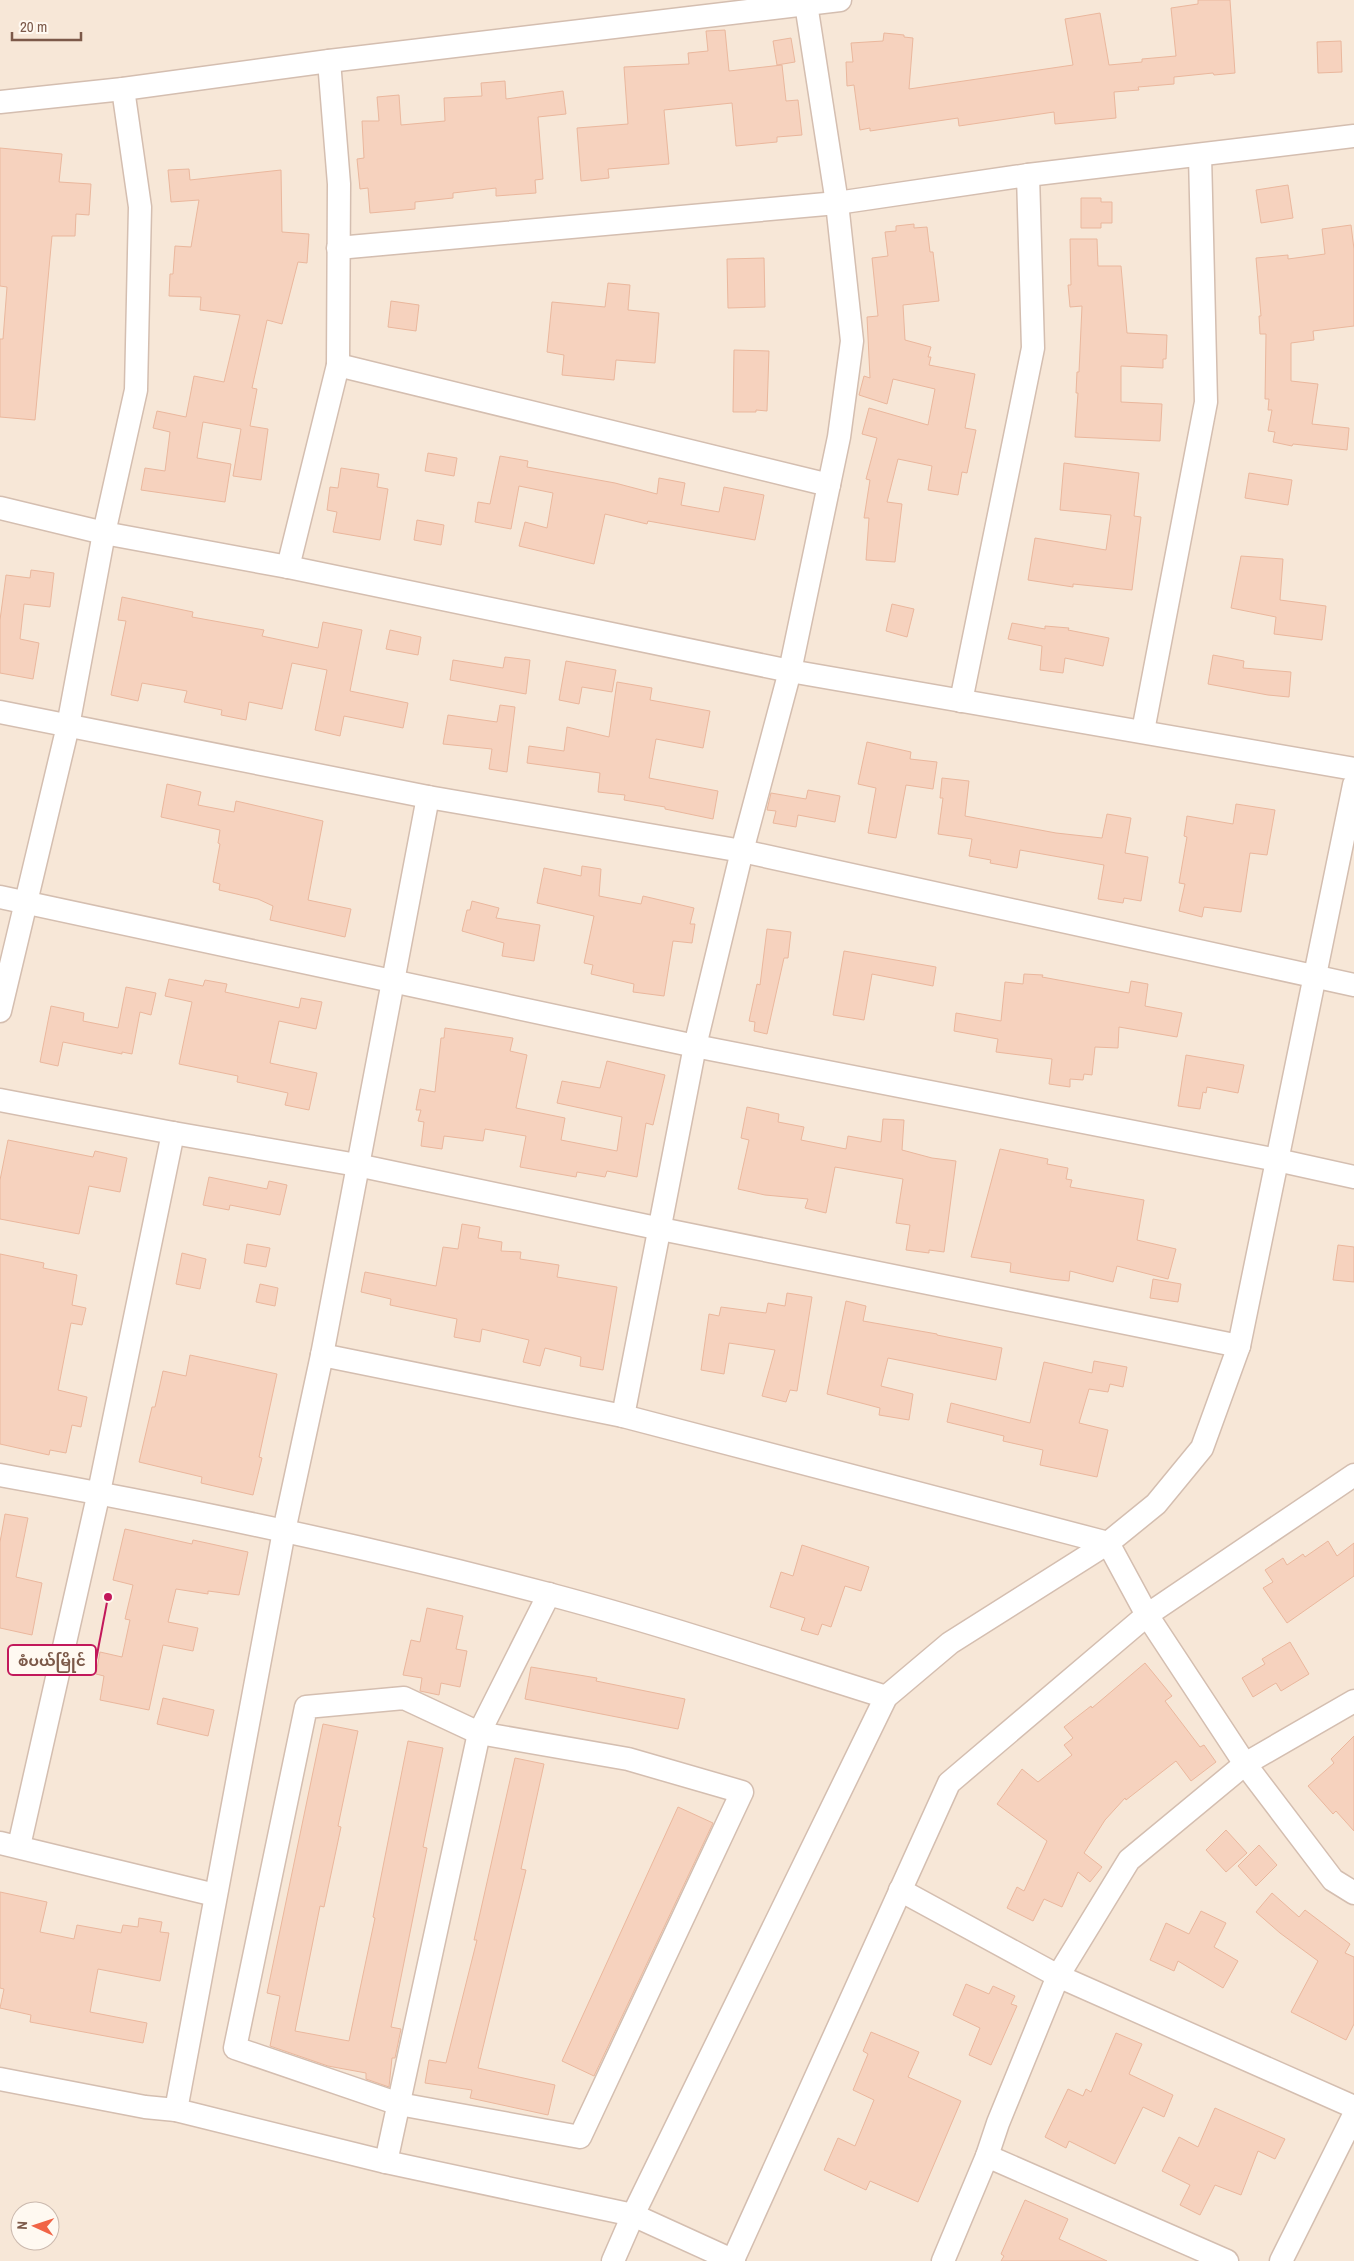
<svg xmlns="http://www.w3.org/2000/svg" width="1354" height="2261" font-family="'Archivo Narrow','Noto Sans Myanmar',sans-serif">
	<rect width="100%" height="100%" fill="#fef5e9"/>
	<path fill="#f7e7d7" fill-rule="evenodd" d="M0,0H1354V2261H0ZM20,2211H50V2241H20Z"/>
	<g fill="#f6d2be" stroke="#eab79d">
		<path d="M1198,0H1230L1235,73L1214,75L1213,73L1174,77V84L1138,87L1139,90L1114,92L1116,118L1055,124L1054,112L959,126L958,118L870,131V128L860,130L854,85L847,86L846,62H853L851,43L883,41L884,33L904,35V37L913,38L909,89L1073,65L1065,19L1100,13L1109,65L1142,62V59L1176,56L1171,8L1198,4Z"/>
		<path d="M725,30L729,71L782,65L786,101L798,100L802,135L777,137V142L736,146L732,103L664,110L669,164L608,169L609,178L581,181L577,128L628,124L624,67L689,64L688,53L708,51L706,31Z"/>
		<path d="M791,38L795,62L777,65L773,41Z"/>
		<path d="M1341,41L1342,72L1318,73L1317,42Z"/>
		<path d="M505,81L506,99L563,91L566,114L538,117L543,179L535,180L536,193L496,196V188L453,193V198L415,202V209L370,213L368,188L360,189L357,159L364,158L362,121H379L377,97L399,95L401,125L445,121L444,98L482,96L481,83Z"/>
		<path d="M0,148L62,154L59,182L91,184L89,215L76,214L75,236H52L35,420L0,417V339H3L7,287L0,286Z"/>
		<path d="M189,169L190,180L281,170L282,232L309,234L307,263L298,262L282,324L267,320L252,388L257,389L250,426L268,429L261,480L233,476L241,429L203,422L197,458L231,464L225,502L141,490L145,468L165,471L170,432L153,428L157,411L186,417L194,376L224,382L240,315L200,310L201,297L169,296L170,274H173L175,246L191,247L199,200L171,202L168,170Z"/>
		<path d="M1288,185L1293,218L1261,223L1256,190Z"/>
		<path d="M1081,198H1101V202H1112V223H1101V228H1081Z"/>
		<path d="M914,224V228L927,227L930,252H933L939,301L903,305L905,340L931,347L928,357H931L929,365L975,374L965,428L976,430L967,473L962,472L958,495L928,490L932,466L898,459L887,502L902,504L895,562L866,560L869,518H864L870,480L866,479L877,438L862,434L869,408L928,425L935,389L893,379L887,404L859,395L864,376L870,378L867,317L878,316L872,258L888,256L885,232L896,231V226Z"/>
		<path d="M1351,225L1354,249V326L1313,331L1314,340L1291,343V381L1318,384L1312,424L1349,428L1347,450L1293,444L1292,446L1273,442L1275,432L1268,431L1272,410H1268L1269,399H1265L1266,334H1260L1259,316H1261L1256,258L1288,255V259L1325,254L1322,229Z"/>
		<path d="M1070,239H1097L1098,266H1121L1127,333L1167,335L1166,359H1163V368L1121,366V402L1162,404L1160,441L1075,437L1078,393H1076L1077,372H1079L1082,306L1070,307L1068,285H1071Z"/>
		<path d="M764,258L765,307L728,308L727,259Z"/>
		<path d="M608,283L630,285L628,310L659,313L655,363L616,360L614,380L562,375L564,355L547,352L552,302L605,307Z"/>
		<path d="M391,301L419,305L416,331L388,327Z"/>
		<path d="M734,350L769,351L767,411L756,410V412H733Z"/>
		<path d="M428,453L457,458L454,476L425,471Z"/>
		<path d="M500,456L528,461L527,467L615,483L657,494L659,478L685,483L681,505L719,512L724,487L764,495L755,540L648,521L647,524L605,514L594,564L519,546L525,522L547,528L553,493L519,486L511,529L475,522L478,502L490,504Z"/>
		<path d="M1064,463L1139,473L1134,516L1141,517L1132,590L1073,584V587L1028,580L1035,538L1106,550L1111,515L1060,510Z"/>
		<path d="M341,468L379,474L377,487L388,489L380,540L333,532L337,512L327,510L330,487L338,488Z"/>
		<path d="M1249,473L1292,480L1288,505L1245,498Z"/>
		<path d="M417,520L444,525L441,545L414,540Z"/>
		<path d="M1241,556L1283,559L1280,600L1326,606L1322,640L1274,634L1276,617L1231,608Z"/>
		<path d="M31,570L54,573L50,607L24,604L20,639L39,643L33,679L0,673V620L6,575L30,578Z"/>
		<path d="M122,597L193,612L192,617L264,630L262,636L318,648L323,622L362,630L350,691L408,703L403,728L344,716L340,736L315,730L327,670L292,663L282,709L249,702L246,720L221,715L222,710L184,702L187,691L142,683L138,701L111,695L126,621L118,620Z"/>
		<path d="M892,604L914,609L907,637L886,631Z"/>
		<path d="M1012,623L1045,629V626L1069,628L1068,630L1109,638L1103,666L1065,658L1063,673L1040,670L1042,646L1008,639Z"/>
		<path d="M390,630L421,637L418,655L386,649Z"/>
		<path d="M1213,655L1244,661L1243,668L1291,672L1289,697L1268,695L1208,684Z"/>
		<path d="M505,657L530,660L526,694L450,680L453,660L503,668Z"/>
		<path d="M566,661L616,670L612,692L582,687L579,704L559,700Z"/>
		<path d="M617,682L652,688L650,700L710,711L703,748L656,739L649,778L718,791L713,819L665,809V807L624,800L625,795L598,792L600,773L527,763L529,746L564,751L567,727L609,737Z"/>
		<path d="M500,705L515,707L507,772L489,769L492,749L443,744L448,715L497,722Z"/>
		<path d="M867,742L911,752L910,759L937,762L933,789L906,785L896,838L868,833L876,788L858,784Z"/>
		<path d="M942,778L969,781L965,816L1056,833L1102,838L1107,814L1131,818L1125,853L1148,857L1141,901L1124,898L1123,903L1098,899L1104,865L1020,850L1017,868L990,863L991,860L969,856L972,839L938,834L943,798H940Z"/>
		<path d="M167,784L201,792L198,805L234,812L236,801L323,821L308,900L351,909L345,937L270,920L273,906L258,899L219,890L220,884L213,882L220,844L218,843L220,830L161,817Z"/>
		<path d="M808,790L840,796L835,822L798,815L796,827L773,823L776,811L767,810L771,793L806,799Z"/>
		<path d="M1236,804L1275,810L1267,855L1250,853L1241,912L1204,907L1202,917L1179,911L1185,884L1179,883L1187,837L1184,836L1187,816L1233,824Z"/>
		<path d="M582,866L601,869L599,896L641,904L643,896L694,908L690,924H695L692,943L673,941L664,996L633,992L634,984L591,974L593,965L584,963L594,916L537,903L544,868L581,876Z"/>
		<path d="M472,901L499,908L496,918L540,925L534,961L502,956L504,943L462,931L467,910H470Z"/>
		<path d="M767,929L791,932L788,958H784L767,1034L754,1031L755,1022L749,1021L757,984L760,985Z"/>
		<path d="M844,951L936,967L933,986L872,974L864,1020L833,1015Z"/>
		<path d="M1024,974L1043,975L1042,977L1129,993L1131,981L1148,984L1145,1006L1182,1013L1177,1037L1119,1027L1118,1048L1095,1047L1092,1075L1084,1074L1083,1080L1070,1079V1087L1049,1084L1052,1059L996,1052L998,1039L954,1031L956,1013L1001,1021L1005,982L1023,984Z"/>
		<path d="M169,979L203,986L205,980L227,984L225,992L299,1008L301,998L322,1002L316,1029L279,1021L270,1063L317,1073L309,1110L285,1105L288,1093L237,1082L238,1076L179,1064L192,1002L165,996Z"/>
		<path d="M126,987L156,993L151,1015L140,1012L132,1054L122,1052V1054L63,1042L58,1066L40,1062L51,1006L84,1013L83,1021L118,1028Z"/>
		<path d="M445,1028L513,1038L510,1051L527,1055L516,1108L565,1118L561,1140L617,1151L622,1117L557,1103L562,1081L600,1088L607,1061L665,1075L653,1125L646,1123L637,1177L607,1171L605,1177L577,1172L576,1177L520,1167L526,1136L485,1129L483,1141L444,1136L442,1149L421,1146L424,1122L418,1121L421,1110H416L420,1089L435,1092L441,1038H444Z"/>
		<path d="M1186,1055L1244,1065L1238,1093L1207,1087L1206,1093L1203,1092L1200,1109L1178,1106Z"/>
		<path d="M747,1107L779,1114L778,1122L804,1127L801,1140L846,1149L848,1136L881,1142L883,1119L904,1120L902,1150L932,1158L956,1161L944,1252L929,1250V1253L906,1250L910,1225L896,1223L903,1179L835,1167L826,1213L805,1208L808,1199L765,1195L738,1189L749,1140L741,1138Z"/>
		<path d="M8,1140L93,1157L95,1151L127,1158L120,1192L89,1186L79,1234L0,1219V1180Z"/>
		<path d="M1000,1149L1048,1159L1047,1164L1068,1168L1066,1179L1072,1180L1070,1187L1144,1200L1137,1240L1176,1249L1168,1279L1117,1266L1113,1282L1070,1271L1069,1281L1051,1279L1010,1272L1011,1263L971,1257Z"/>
		<path d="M209,1177L267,1189L269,1181L287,1185L280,1215L230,1205L229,1210L203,1205Z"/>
		<path d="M462,1224L480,1227L478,1238L502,1242L501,1251L521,1252L520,1259L559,1265L557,1277L617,1287L603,1370L580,1366L581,1357L545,1348L540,1366L523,1362L529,1340L482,1329L480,1342L454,1337L457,1319L390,1305L391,1299L361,1292L365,1272L436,1286L443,1247L458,1249Z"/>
		<path d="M247,1244L270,1248L266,1267L244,1263Z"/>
		<path d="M1338,1245L1354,1247V1282L1333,1280Z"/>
		<path d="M182,1253L206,1259L200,1289L176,1284Z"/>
		<path d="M0,1254L44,1263L43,1268L77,1275L72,1305L86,1308L82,1325L71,1323L58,1390L87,1397L81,1427L72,1425L66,1453L50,1450L49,1455L0,1444Z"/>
		<path d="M1153,1279L1181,1284L1178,1302L1150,1298Z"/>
		<path d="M260,1284L278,1288L275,1306L256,1302Z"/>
		<path d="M787,1293L812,1297L797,1391L790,1390L786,1402L762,1396L775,1350L729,1343L724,1374L701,1370L709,1314L719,1316L721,1307L766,1313L768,1303L785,1306Z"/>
		<path d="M846,1301L866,1306L863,1321L937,1334V1335L1002,1348L996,1380L888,1358L881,1386L913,1394L909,1420L879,1415L880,1408L827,1394Z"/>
		<path d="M190,1355L277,1374L259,1457L262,1458L253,1495L201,1483L202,1477L139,1462L152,1407H155L163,1371L186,1376Z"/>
		<path d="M1094,1361L1127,1367L1123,1387L1110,1384L1108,1392L1089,1389L1079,1423L1108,1430L1097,1477L1040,1465L1043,1450L1003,1441L1004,1436L947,1422L951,1403L1030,1423L1044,1362L1092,1373Z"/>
		<path d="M5,1514L28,1518L16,1577L42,1583L32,1635L0,1628V1542Z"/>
		<path d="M125,1529L192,1544L193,1540L248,1552L239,1595L208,1591V1594L176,1589L168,1622L198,1628L193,1651L163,1645L149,1710L100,1700L104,1676L96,1674L100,1652L122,1657L130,1620L125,1619L133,1585L113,1580Z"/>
		<path d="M1328,1541L1337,1556L1354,1543V1576L1287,1623L1263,1588L1273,1582L1265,1570L1283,1558L1287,1565L1303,1554L1305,1557Z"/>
		<path d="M802,1545L869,1567L861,1591L845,1586L831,1627L822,1624L818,1635L801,1630L805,1618L770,1607L781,1572L793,1576Z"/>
		<path d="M427,1608L463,1616L456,1649L467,1651L460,1687L441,1683L439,1695L420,1691L422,1678L403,1675L411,1640L420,1642Z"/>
		<path d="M1290,1642L1309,1674L1281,1691L1276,1683L1253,1697L1242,1678L1265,1664L1262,1659Z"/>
		<path d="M1145,1663L1172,1696L1165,1701L1200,1747L1204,1745L1216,1762L1191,1781L1176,1761L1126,1800L1125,1798L1105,1820L1084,1853L1102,1867L1090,1882L1078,1872L1062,1907L1044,1899L1033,1921L1007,1908L1017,1887L1024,1891L1047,1841L997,1804L1022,1769L1038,1782L1072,1755L1064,1745L1073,1738L1064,1727L1091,1706L1092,1708Z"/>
		<path d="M531,1667L597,1678L596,1681L685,1699L678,1729L525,1699Z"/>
		<path d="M163,1698L214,1710L208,1736L157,1724Z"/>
		<path d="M323,1724L358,1731L338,1826L341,1827L324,1907L320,1906L295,2031L349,2041L375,1918L373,1917L408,1741L443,1748L423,1847L427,1848L391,2027L401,2029L395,2058H392L389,2087L366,2079V2073L328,2066L270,2046L280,1996L267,1993Z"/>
		<path d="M1354,1736V1831L1336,1811L1333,1814L1308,1786L1334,1763L1331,1759Z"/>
		<path d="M515,1758L544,1764L521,1869L526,1870L478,2068L555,2085L548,2115L470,2098L472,2090L425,2083L429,2060L446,2063L477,1940H474Z"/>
		<path d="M678,1807L713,1823L594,2076L562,2061Z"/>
		<path d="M1226,1830L1247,1853L1226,1872L1206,1850Z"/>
		<path d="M1259,1845L1277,1865L1256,1886L1238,1866Z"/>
		<path d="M0,1892L47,1902L40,1932L74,1939L77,1925L121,1933L123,1925L138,1927L139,1918L162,1922L160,1932L169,1933L160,1981L98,1969L90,2012L147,2023L143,2043L30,2022L31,2015L0,2008L4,1989L0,1988Z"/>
		<path d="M1272,1893L1299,1917L1305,1910L1350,1944L1345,1953L1354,1957V2024L1346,2040L1291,2012L1318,1961L1280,1933L1256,1912Z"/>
		<path d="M1201,1911L1226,1923L1214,1947L1238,1961L1223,1988L1178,1961L1174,1971L1150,1960L1166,1923L1189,1934Z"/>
		<path d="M966,1984L989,1994L993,1986L1015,1996L1011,2004L1017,2006L991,2065L969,2055L980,2028L953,2015Z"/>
		<path d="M871,2032L919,2052L908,2077L961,2101L918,2202L870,2181L866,2190L824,2170L838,2138L855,2146L874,2100L853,2090L868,2054L863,2051Z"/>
		<path d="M1116,2033L1142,2044L1129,2074L1173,2095L1164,2117L1143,2107L1115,2164L1069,2141L1066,2148L1045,2137L1068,2089L1083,2096L1086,2089L1091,2092Z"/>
		<path d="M1215,2108L1285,2139L1275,2159L1258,2151L1241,2195L1215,2185L1200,2215L1180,2205L1190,2185L1162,2171L1179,2137L1198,2147Z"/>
		<path d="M1025,2200L1068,2219L1059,2239L1107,2261H1001L1004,2256L1001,2254Z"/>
	</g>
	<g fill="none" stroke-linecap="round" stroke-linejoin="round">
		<defs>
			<g id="minor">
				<path d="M0,102L123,89L329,61L840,0"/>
				<path d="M338,248L837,203L1028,175L1354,136"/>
				<path d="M338,365L829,485"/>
				<path d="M0,508L104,533L288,567L790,671L1354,769"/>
				<path d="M288,567L338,365L339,184L329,61"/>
				<path d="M961,701L1033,348L1028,175"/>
				<path d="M0,712L428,797L742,851L1354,985"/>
				<path d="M1143,731L1206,402L1200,155"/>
				<path d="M0,897L695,1046L1277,1160L1354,1177"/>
				<path d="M0,1011L68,726L104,533L136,390L140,207L123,89"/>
				<path d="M0,1100L173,1133L357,1165L661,1229L1239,1346"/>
				<path d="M322,1355L623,1416L1108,1543L1147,1615L1245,1764L1333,1880L1354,1893"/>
				<path d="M623,1416L695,1046L742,851L790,671L839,437L852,341L837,203L806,4"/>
				<path d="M0,1475C184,1508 367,1546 548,1594C662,1624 774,1662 886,1697"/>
				<path d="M404,1698L479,1733L628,1759L742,1792L580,2137L399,2104L235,2048L306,1707Z"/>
				<path d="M0,1843L215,1895"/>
				<path d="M19,1846L99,1492L173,1133"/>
				<path d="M900,1890L1058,1976L1354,2107"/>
				<path d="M0,2079L145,2107L176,2110L386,2162L633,2215L734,2261"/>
				<path d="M176,2110L284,1531L322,1355L428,797"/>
				<path d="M987,2156L1227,2261"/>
				<path d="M386,2162L479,1733L549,1594"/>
				<path d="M733,2260L949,1783L1147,1615L1354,1475"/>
				<path d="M613,2261L633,2215L886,1697L950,1643L1108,1543L1156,1504L1202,1448L1239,1346L1354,785"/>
				<path d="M943,2261L987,2156L998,2123L1058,1976L1129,1860L1245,1764L1354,1701"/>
				<path d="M1281,2261L1354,2115"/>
			</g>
		</defs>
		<use href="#minor" stroke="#d4beb0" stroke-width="25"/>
		<use href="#minor" stroke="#fff" stroke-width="22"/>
	</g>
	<path fill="none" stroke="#c2185b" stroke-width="2" d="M108 1597L96 1660"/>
	<circle fill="#c2185b" stroke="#fff9f1" stroke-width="2" cx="108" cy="1597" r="5"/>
	<rect fill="#fff9f1" stroke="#c2185b" stroke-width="2" x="8" y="1645" width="88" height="30" rx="5"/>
	<g font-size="15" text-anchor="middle" font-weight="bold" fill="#7c5949">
		<text x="52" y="1666">စံပယ်မြိုင်</text>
	</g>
	<g transform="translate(35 2226) rotate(273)"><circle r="24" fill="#fff9f1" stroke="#cbb9ae"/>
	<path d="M0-4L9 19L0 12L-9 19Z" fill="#f16446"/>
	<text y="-8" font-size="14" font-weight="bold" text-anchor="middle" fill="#7c5949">N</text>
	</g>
	<path d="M12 32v8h69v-8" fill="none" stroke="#7c5949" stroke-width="2.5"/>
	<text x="20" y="32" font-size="15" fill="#7c5949" stroke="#fff9f1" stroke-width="4" paint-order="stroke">20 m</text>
</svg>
